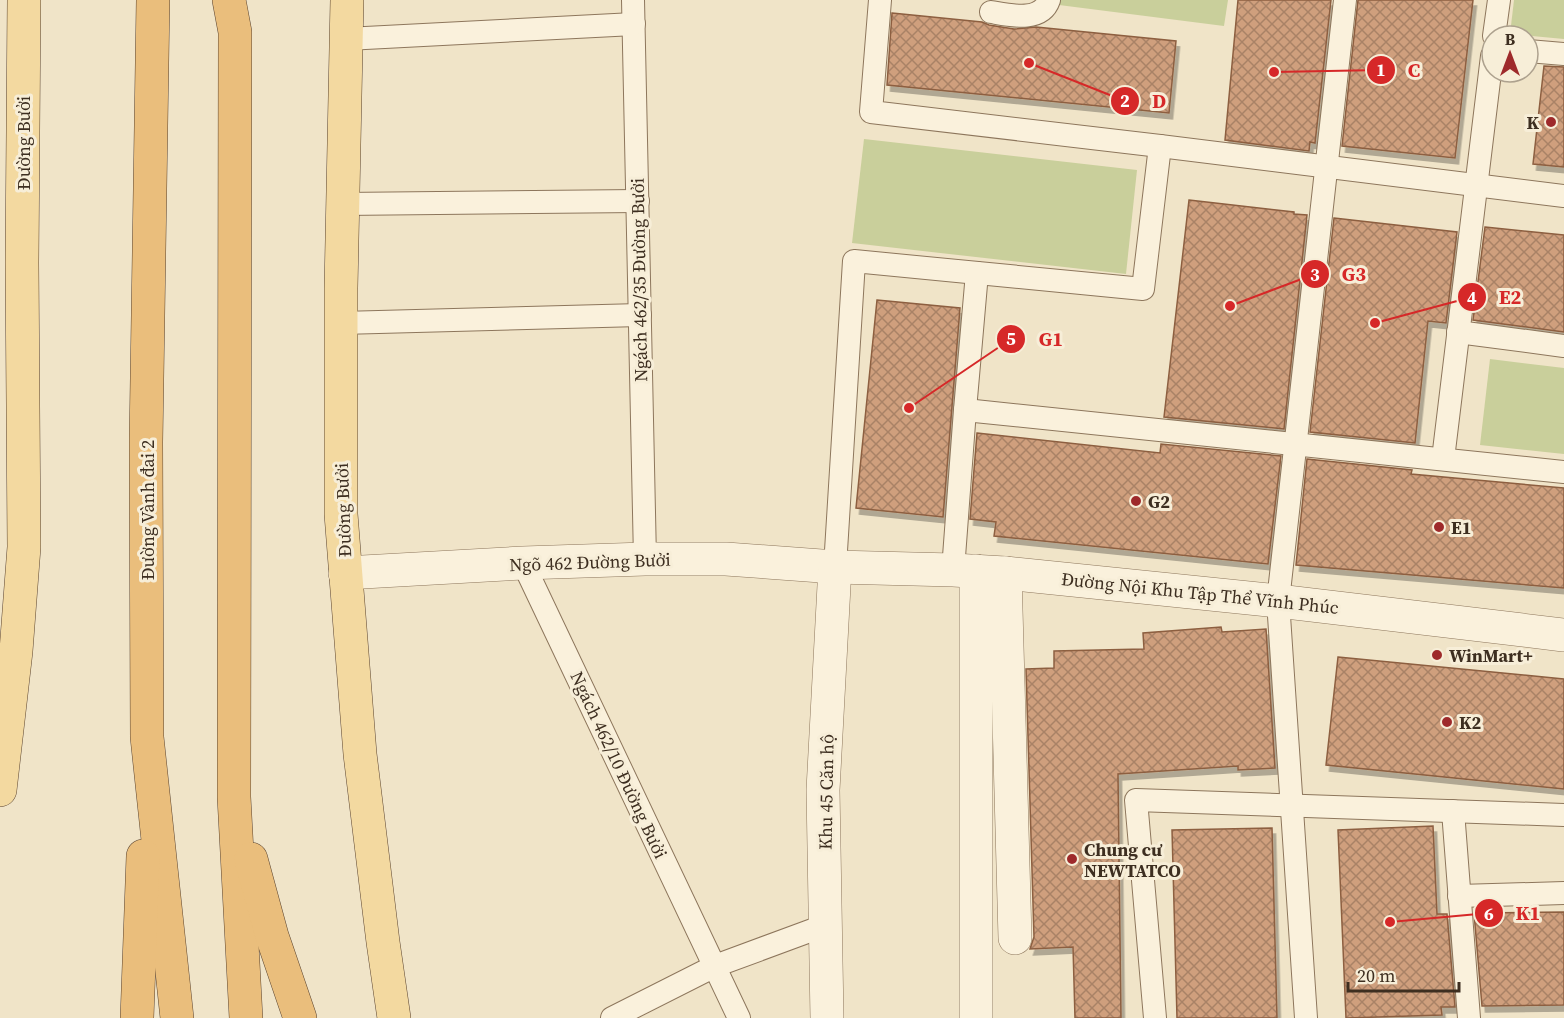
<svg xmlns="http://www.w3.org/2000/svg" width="1564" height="1018" font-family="'Source Serif 4',serif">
	<defs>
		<pattern id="building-cross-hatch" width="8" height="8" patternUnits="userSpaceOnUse" patternTransform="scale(1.5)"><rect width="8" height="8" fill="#cf9f7d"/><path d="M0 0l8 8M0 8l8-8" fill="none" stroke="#a98266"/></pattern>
		<filter id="shadow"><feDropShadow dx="3.5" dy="6" stdDeviation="0" flood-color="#0004"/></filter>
	</defs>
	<rect width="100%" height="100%" fill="#f0e4c8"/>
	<g fill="#c9cf9b">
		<path d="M1060,0H1228L1224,26L1059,5Z"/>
		<path d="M1514,0H1564V39L1510,34Z"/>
		<path d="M864,139L1137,170L1126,274L852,243Z"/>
		<path d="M1490,359L1564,368V454L1480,445Z"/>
	</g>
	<g fill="url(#building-cross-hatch)" stroke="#8d5f41" stroke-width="1.5" filter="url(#shadow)">
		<path d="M1238,0H1331L1315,143L1310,142L1309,151L1225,140Z"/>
		<path d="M1358,0H1473L1455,158L1342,146Z"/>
		<path d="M892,13L982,22L989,25L1014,29L1036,27L1176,41L1169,113L887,85Z"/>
		<path d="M1544,66L1564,67V167L1533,164Z"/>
		<path d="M1189,200L1294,212V214L1307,215L1284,429L1164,417Z"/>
		<path d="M1334,218L1457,232L1446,323L1428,321L1415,443L1310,432Z"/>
		<path d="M1485,227L1564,235V332L1473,320Z"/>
		<path d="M877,300L960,308L943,517L856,508Z"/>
		<path d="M977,433L1160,453L1161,444L1281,456L1268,564L994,536L996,522L970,519Z"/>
		<path d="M1307,459L1412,470L1411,474L1564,488V588L1296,565Z"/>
		<path d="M1221,627L1222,632L1266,629L1275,768L1238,770V766L1118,774L1121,1018H1075L1073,947L1030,949L1034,937L1026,669L1054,668V651L1144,649L1143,633Z"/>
		<path d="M1338,657L1564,679V789L1326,765Z"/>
		<path d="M1433,826L1437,914H1447L1455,1007H1441L1442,1015L1346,1018L1338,830Z"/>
		<path d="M1272,828L1277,1018H1177L1172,830Z"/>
		<path d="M1564,912V1005L1482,1006L1474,913Z"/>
	</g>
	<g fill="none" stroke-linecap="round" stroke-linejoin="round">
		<defs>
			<g id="service">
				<path d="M633,0L645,559"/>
				<path d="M880,0L871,112L1160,146L1564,196"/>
				<path d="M991,12C1009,15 1041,23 1049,0"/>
				<path d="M1494,36L1499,0"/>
				<path d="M346,39L634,24"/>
				<path d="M1528,51L1564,54"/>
				<path d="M342,204L638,201"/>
				<path d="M341,323L640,315"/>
				<path d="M1458,332L1564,346"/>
				<path d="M965,410L1564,472"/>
				<path d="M1443,459L1492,56"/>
				<path d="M523,563L739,1018"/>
				<path d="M835,567L854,261L1143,289L1160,146"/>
				<path d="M953,570L965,410L977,273"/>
				<path d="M1453,811L1469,1018"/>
				<path d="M1459,896L1564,893"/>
				<path d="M612,1018L715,966L826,925"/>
				<path d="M1155,1018L1136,800L1564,815"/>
				<path d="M1306,1018L1278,601L1345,0"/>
			</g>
			<g id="minor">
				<path d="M345,573L523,563L645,559H726L835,567L953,570L1005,573L1278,601L1564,635"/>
				<path d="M1005,573L1015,938"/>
				<path d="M827,1018L823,790L835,567"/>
				<path d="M976,1018V571"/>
			</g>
			<g id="primary">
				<path d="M347,0L341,288V514L360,754L383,942L394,1018"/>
				<path d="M0,790L16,651L24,547L22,263L24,0"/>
			</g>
			<g id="trunk">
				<path d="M153,0L146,442L147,737L177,1018"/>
				<path d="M229,0L235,32L234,797L246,1018"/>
				<path d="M251,859L272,936L300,1018"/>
				<path d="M137,1018L143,856"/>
			</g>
		</defs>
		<use href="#service" stroke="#8d765c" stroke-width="24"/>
		<use href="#minor" stroke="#8d765c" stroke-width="34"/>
		<use href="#primary" stroke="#5b4430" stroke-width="34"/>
		<use href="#trunk" stroke="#5b4430" stroke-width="34"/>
		<use href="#service" stroke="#faf1dc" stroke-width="22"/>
		<use href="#minor" stroke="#faf1dc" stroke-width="33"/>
		<use href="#primary" stroke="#f3d9a0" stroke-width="33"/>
		<use href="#trunk" stroke="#eabe7c" stroke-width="33"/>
	</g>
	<g fill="#9e2a2b" stroke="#f7eed8" stroke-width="2">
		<circle cx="1551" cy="122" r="6"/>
		<circle cx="1136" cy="501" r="6"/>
		<circle cx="1439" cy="527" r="6"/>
		<circle cx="1437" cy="655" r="6"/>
		<circle cx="1447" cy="722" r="6"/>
		<circle cx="1072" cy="859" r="6"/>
	</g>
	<g text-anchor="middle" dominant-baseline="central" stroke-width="6" stroke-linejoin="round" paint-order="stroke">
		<g font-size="18" font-weight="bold" fill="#3d2e20" stroke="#f7eed8" text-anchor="start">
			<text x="1539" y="122" text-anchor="end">K</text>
			<text x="1148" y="501">G2</text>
			<text x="1451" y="527">E1</text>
			<text x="1449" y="655">WinMart+</text>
			<text x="1459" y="722">K2</text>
			<text x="1084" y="849">Chung cư<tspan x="1084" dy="21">NEWTATCO</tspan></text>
		</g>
		<g font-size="18" fill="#3d2e20" stroke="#f7eed8">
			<text transform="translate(23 143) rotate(-90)">Đường Bưởi</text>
			<text transform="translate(639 280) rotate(-91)">Ngách 462/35 Đường Bưởi</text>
			<text transform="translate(147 510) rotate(-90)">Đường Vành đai 2</text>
			<text transform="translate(343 510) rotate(-92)">Đường Bưởi</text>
			<text transform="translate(590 562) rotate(-2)">Ngõ 462 Đường Bưởi</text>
			<text transform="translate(1200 593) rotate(6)">Đường Nội Khu Tập Thể Vĩnh Phúc</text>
			<text transform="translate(619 765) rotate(65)">Ngách 462/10 Đường Bưởi</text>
			<text transform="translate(826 792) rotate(-89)">Khu 45 Căn hộ</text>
		</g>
	</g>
	<path fill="none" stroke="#d62828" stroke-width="2" d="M1274 72L1381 70M1029 63L1125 101M1230 306L1315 274M1375 323L1472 297M909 408L1011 339M1390 922L1489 913"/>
	<g fill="#d62828" stroke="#f7eed8" stroke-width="2">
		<circle cx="1274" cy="72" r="6"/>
		<circle cx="1029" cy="63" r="6"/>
		<circle cx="1230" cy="306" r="6"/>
		<circle cx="1375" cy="323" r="6"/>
		<circle cx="909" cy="408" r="6"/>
		<circle cx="1390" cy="922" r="6"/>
		<circle cx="1381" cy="70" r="15"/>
		<circle cx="1125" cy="101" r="15"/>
		<circle cx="1315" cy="274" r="15"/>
		<circle cx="1472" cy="297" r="15"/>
		<circle cx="1011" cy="339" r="15"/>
		<circle cx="1489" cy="913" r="15"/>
	</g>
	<g font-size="18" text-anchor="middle" font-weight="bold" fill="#fff">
		<text x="1381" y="76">1</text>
		<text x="1125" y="107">2</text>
		<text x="1315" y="281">3</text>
		<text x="1472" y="304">4</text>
		<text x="1011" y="345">5</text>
		<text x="1489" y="920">6</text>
	</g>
	<g font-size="20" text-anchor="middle" font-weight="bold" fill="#d62828" stroke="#f7eed8" stroke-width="6" stroke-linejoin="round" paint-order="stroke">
		<text x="1414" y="77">C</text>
		<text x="1159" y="108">D</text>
		<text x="1354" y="281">G3</text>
		<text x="1510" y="304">E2</text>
		<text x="1051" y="346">G1</text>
		<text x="1528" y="920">K1</text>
	</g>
	<g transform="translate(1510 54)"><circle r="28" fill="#f7eed8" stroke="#ada18e" stroke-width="1.5"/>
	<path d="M0-4.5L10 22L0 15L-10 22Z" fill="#9e2a2b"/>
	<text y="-9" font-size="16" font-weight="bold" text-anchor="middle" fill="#3d2e20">B</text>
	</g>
	<path d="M1348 982v9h111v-9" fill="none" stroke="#3d2e20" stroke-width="3"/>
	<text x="1357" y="982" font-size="18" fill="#3d2e20" stroke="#f7eed8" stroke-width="4.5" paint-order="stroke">20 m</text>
</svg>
